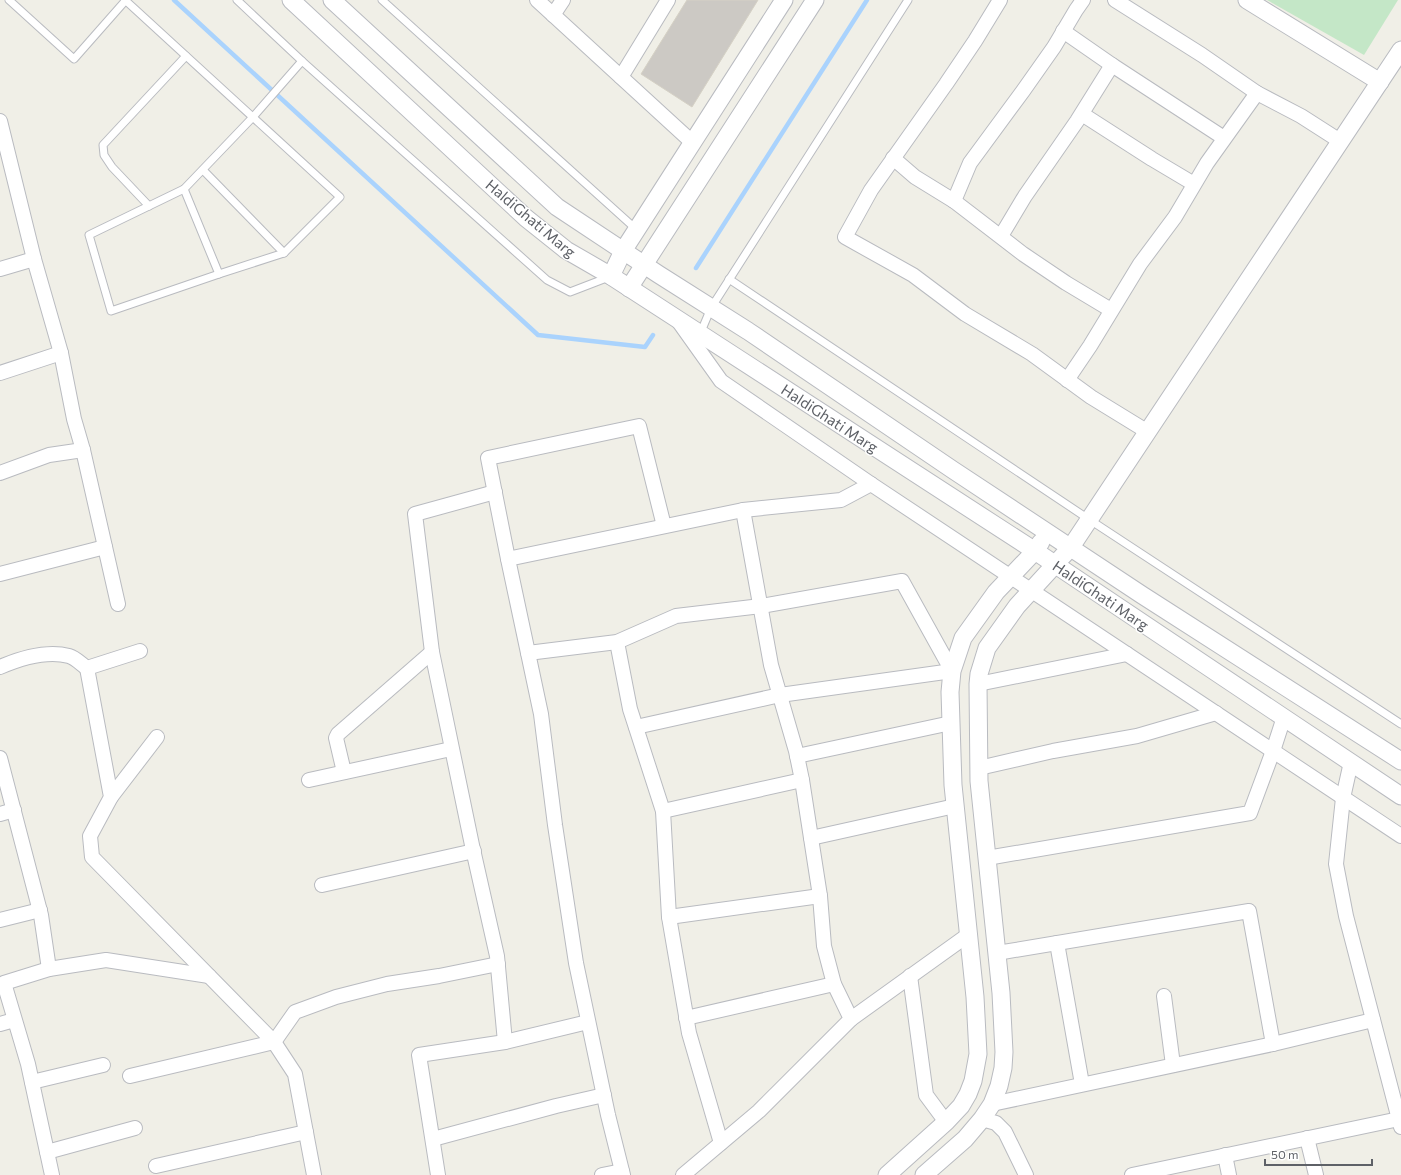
<svg xmlns="http://www.w3.org/2000/svg" width="1401" height="1175" font-family="Commissioner,sans-serif">
	<rect width="100%" height="100%" fill="#f0efe7"/>
	<path fill="#c4e7c7" d="M1267,0H1398L1364,55Z"/>
	<g fill="none" stroke-linecap="round" stroke-linejoin="round">
		<g stroke="#aad3fd" stroke-width="4.5">
			<path d="M174,0L538,335L645,347L653,335"/>
			<path d="M696,268L867,0"/>
		</g>
	</g>
	<path fill="#ccc9c4" stroke="#d5d1c5" d="M687,0H758L692,107L641,74Z"/>
	<g fill="none" stroke-linecap="round" stroke-linejoin="round">
		<defs>
			<g id="service">
				<path d="M9,0L74,59L126,0"/>
				<path d="M125,0L340,197L284,253L203,170"/>
				<path d="M237,0L302,61L547,280L570,292L609,277"/>
				<path d="M382,0L637,230"/>
				<path d="M184,189L219,274L284,253"/>
				<path d="M149,206L112,167L104,155L103,145L186,56"/>
				<path d="M219,274L111,311L89,235L184,189L253,117L302,61"/>
				<path d="M729,279L1090,520L1401,724"/>
				<path d="M700,334L711,308L908,0"/>
			</g>
			<g id="minor">
				<path d="M537,0L693,143"/>
				<path d="M1000,0L975,41L946,84L871,190L845,237L913,275L965,314L1032,354L1091,397L1148,432"/>
				<path d="M1115,0L1202,55L1257,93L1301,116L1340,141"/>
				<path d="M553,15L563,0"/>
				<path d="M1063,31L1112,65L1224,138"/>
				<path d="M621,77L668,0"/>
				<path d="M1082,114L1152,159L1194,184"/>
				<path d="M0,121L34,259L61,353L74,419L83,450L118,604"/>
				<path d="M893,158L915,177L954,201L1023,254L1066,283L1111,310"/>
				<path d="M954,201L970,163L1023,91L1054,47L1076,10L1083,0"/>
				<path d="M1001,236L1025,196L1077,121L1112,65"/>
				<path d="M0,269L34,259"/>
				<path d="M679,322L721,381L871,484L1401,836"/>
				<path d="M0,373L61,353"/>
				<path d="M1067,380L1090,346L1140,264L1175,217L1207,163L1257,93"/>
				<path d="M0,473L49,455L83,450"/>
				<path d="M508,559L488,458L639,426L664,526"/>
				<path d="M0,574L105,547"/>
				<path d="M617,642L630,709L663,811L669,917L689,1033L721,1143"/>
				<path d="M140,651L87,668L111,797L90,836L92,857L274,1042L295,1074L314,1175"/>
				<path d="M528,653L617,642L676,616L761,606L902,581L952,671L780,695L636,727"/>
				<path d="M0,667C21,658 46,650 69,656C76,658 82,665 87,668"/>
				<path d="M978,684L1127,654"/>
				<path d="M797,756L951,723"/>
				<path d="M0,758L41,915L49,969"/>
				<path d="M1351,762L1343,798L1336,864L1346,916L1401,1127"/>
				<path d="M979,768L1053,751L1137,736L1216,713"/>
				<path d="M344,772L336,738L338,734L432,652"/>
				<path d="M309,780L451,749"/>
				<path d="M111,797L157,737"/>
				<path d="M663,811L802,780"/>
				<path d="M0,814L14,810"/>
				<path d="M811,838L955,806"/>
				<path d="M987,858L1250,813L1273,751L1284,717"/>
				<path d="M322,885L474,851"/>
				<path d="M669,917L820,896"/>
				<path d="M0,920L40,910"/>
				<path d="M1057,943L1082,1084"/>
				<path d="M997,953L1249,911L1273,1044"/>
				<path d="M910,976L926,1095L946,1122"/>
				<path d="M1164,996L1173,1065"/>
				<path d="M686,1018L834,984"/>
				<path d="M851,1019L968,935"/>
				<path d="M0,1024L14,1020"/>
				<path d="M505,1042L588,1022"/>
				<path d="M130,1076L274,1042L295,1012L336,997L387,984L439,976L498,964"/>
				<path d="M32,1082L103,1065"/>
				<path d="M992,1104L1273,1044L1373,1020"/>
				<path d="M982,1119L996,1123L1005,1132L1026,1175"/>
				<path d="M1307,1138L1316,1175"/>
				<path d="M433,1139L556,1106L604,1095"/>
				<path d="M47,1152L135,1128"/>
				<path d="M1225,1155L1229,1175"/>
				<path d="M156,1166L306,1132"/>
				<path d="M52,1175L28,1064L4,983L49,969L106,960L209,976"/>
				<path d="M438,1175L419,1055L505,1042L497,956L472,845L432,652L415,514L495,492"/>
				<path d="M602,1175L622,1171"/>
				<path d="M623,1175L608,1115L576,963L555,825L541,714L508,559L743,510L841,500L871,484"/>
				<path d="M683,1175L759,1111L851,1019L834,984L824,946L820,896L802,780L796,751L771,665L743,510"/>
				<path d="M1132,1175L1399,1119"/>
			</g>
			<g id="tertiary">
				<path d="M291,0L526,218L566,250L611,276L1035,551L1401,796"/>
				<path d="M332,0L557,207L658,274L748,331L953,470L1142,595L1401,761"/>
				<path d="M1247,0L1380,82"/>
				<path d="M611,276L623,251L784,0"/>
				<path d="M629,288L815,0"/>
				<path d="M887,1175L946,1122L961,1106L968,1094L973,1081L978,1054L975,997L953,785L950,692L952,671L963,638L996,592L1035,551L1041,542"/>
				<path d="M924,1175L965,1139L982,1119L992,1104L999,1086L1003,1068L1004,1052L1001,993L979,781L978,684L979,674L987,648L1017,606L1071,547L1401,50"/>
			</g>
		</defs>
		<use href="#service" stroke="#b9bbc0" stroke-width="9"/>
		<use href="#minor" stroke="#b9bbc0" stroke-width="16"/>
		<use href="#tertiary" stroke="#b9bbc0" stroke-width="19"/>
		<use href="#service" stroke="#fff" stroke-width="7"/>
		<use href="#minor" stroke="#fff" stroke-width="14"/>
		<use href="#tertiary" stroke="#fff" stroke-width="17"/>
	</g>
	<g text-anchor="middle" dominant-baseline="central" stroke-width="3" stroke-linejoin="round" paint-order="stroke">
		<g font-size="15" fill="#5e6167" stroke="#fff">
			<text transform="translate(531 218) rotate(40)">HaldiGhati Marg</text>
			<text transform="translate(830 418) rotate(33)">HaldiGhati Marg</text>
			<text transform="translate(1101 595) rotate(34)">HaldiGhati Marg</text>
		</g>
	</g>
	<path d="M1265 1159v6h107v-6" fill="none" stroke="#5e6167" stroke-width="2"/>
	<text x="1271" y="1159" font-size="12" fill="#5e6167" stroke="#ffffff" stroke-width="3" paint-order="stroke">50 m</text>
</svg>
